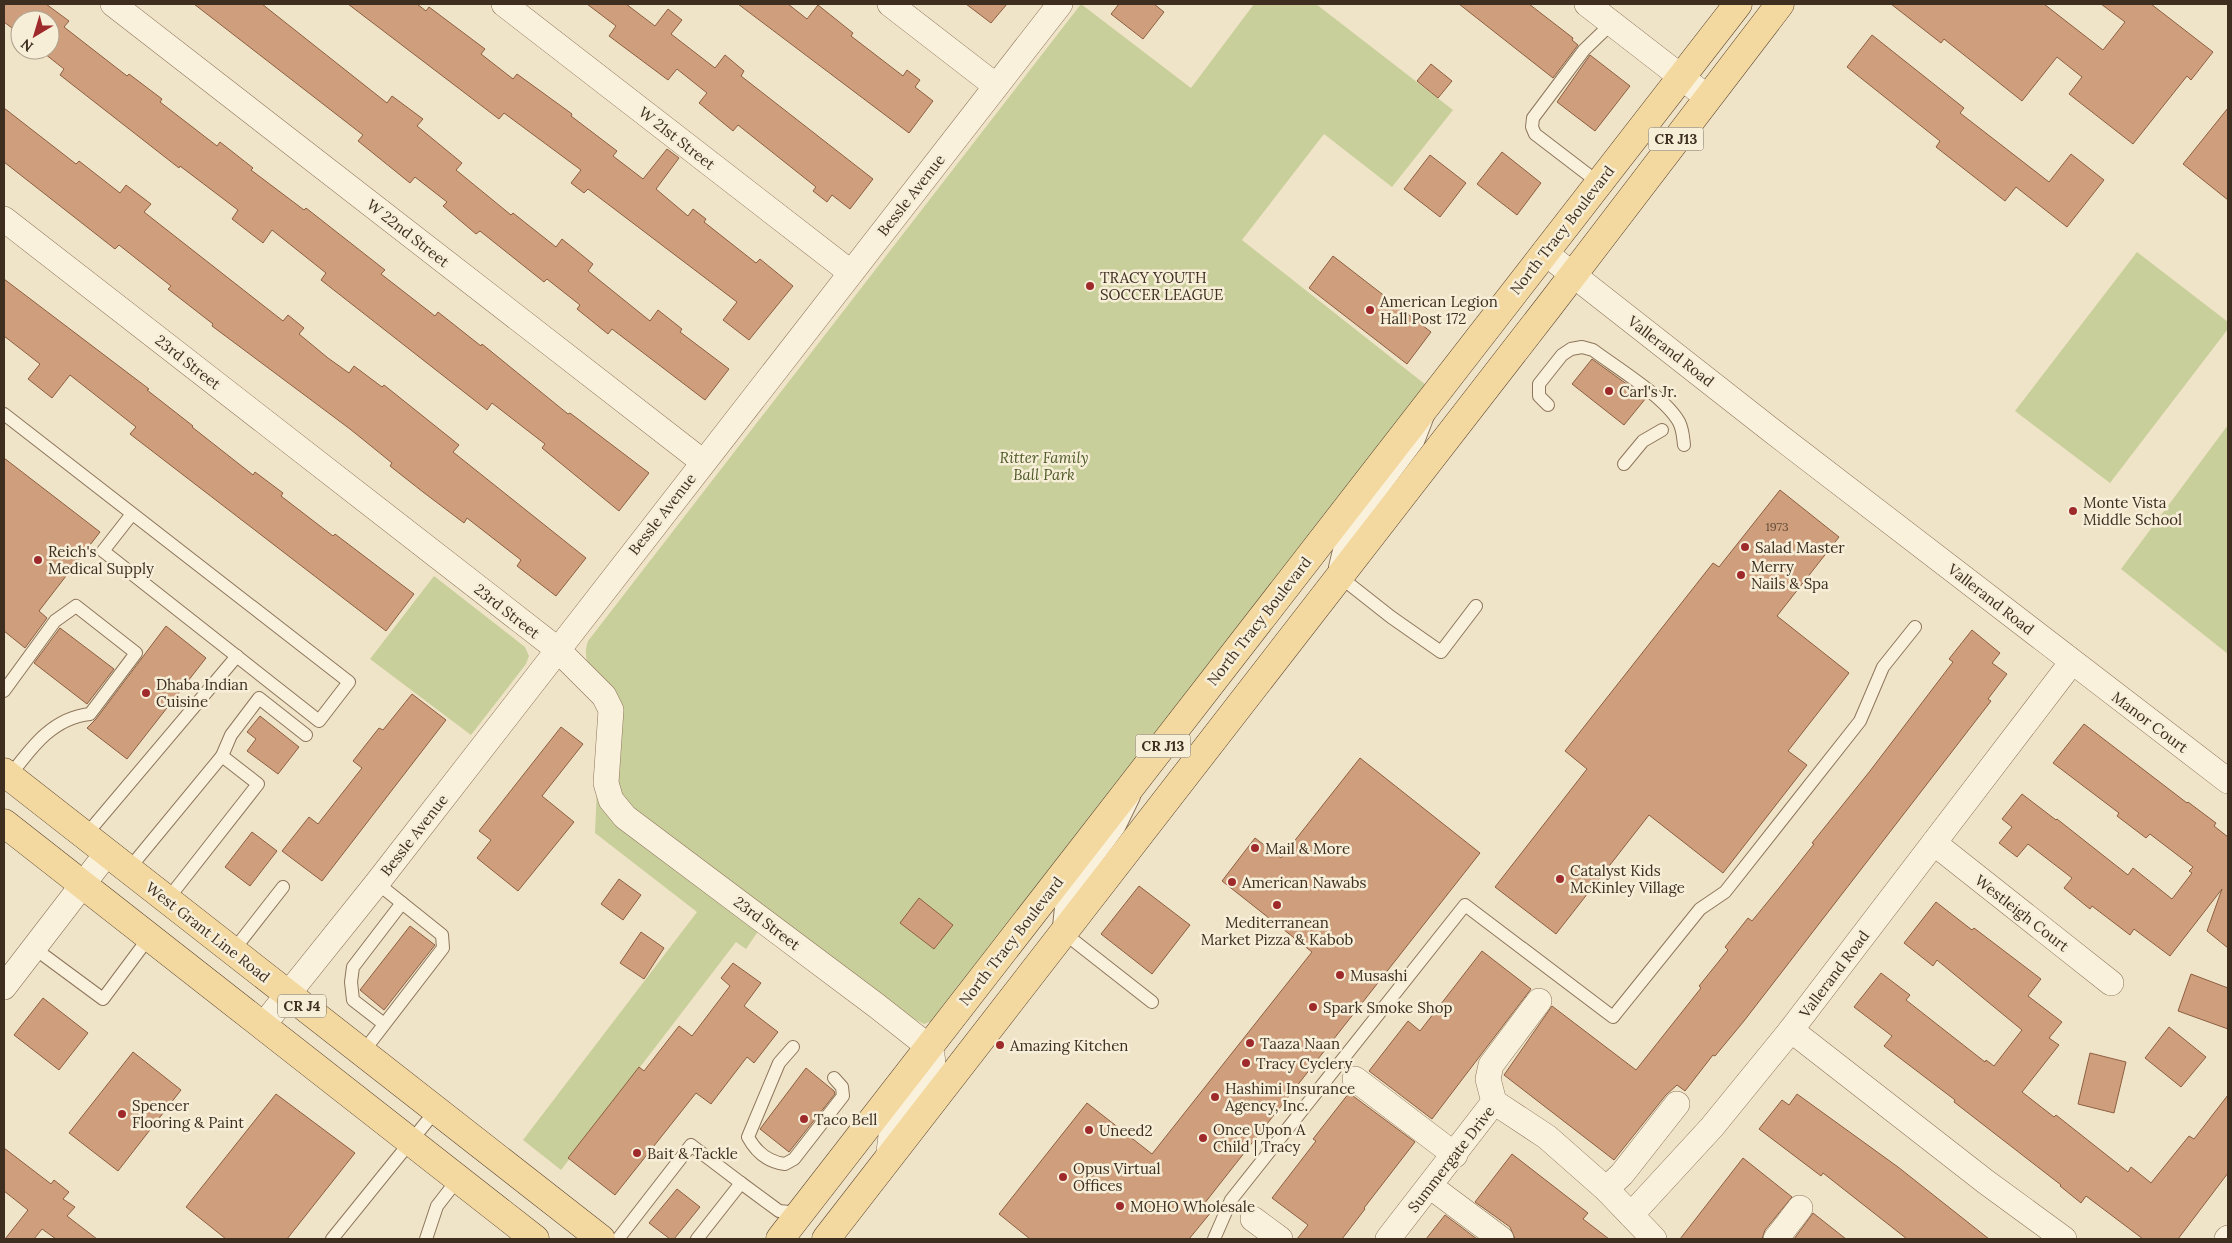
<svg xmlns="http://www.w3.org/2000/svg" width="2232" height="1243" font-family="Lora,serif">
	<rect width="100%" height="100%" fill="#f0e4c8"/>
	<g fill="#c9cf9b">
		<path d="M1081,4L1191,88L1254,4H1316L1453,110L1392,187L1324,134L1242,240L1426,385L933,1021L924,1024L912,1018L897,1037L761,927L746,949L736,942L561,1170L523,1140L697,912L595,833L600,721L611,694C596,676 580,665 588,641Z"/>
		<path d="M2137,252L2228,322V329L2110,483L2015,411Z"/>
		<path d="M2228,425V654L2121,569Z"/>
		<path d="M434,576L525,647L529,656L526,664L471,735L370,659Z"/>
	</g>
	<g fill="#cf9f7d" stroke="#8d5f41">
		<path d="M4,4H46L69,21L64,27L127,76L129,74L162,99L160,102L217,146L220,142L253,168L251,170L304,210L306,208L385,270L381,274L435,316L438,312L481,346L482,344L568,414L570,413L649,473L619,511L542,448L545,444L492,403L487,410L321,280L326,273L272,230L263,243L232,219L238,210L180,166L179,168L60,75L64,69L40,50H50V20H20V34L4,22Z"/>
		<path d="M194,4H262L387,103L392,96L423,119L417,126L462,163L456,170L511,215L513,213L556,247L562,239L593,264L588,271L650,321L658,310L682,329L680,332L729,369L705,400L612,329L608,334L577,309L580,305L547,279L544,282L480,231L476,234L443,206L447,202L415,177L410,183L358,141L363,135Z"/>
		<path d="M348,4H417L426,11L429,7L485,49L481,54L513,79L517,74L572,114L571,116L617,151L613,156L643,179L667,149L679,158L656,189L688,216L693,209L706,219L704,222L756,263L760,259L793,286L749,340L723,320L737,302L588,189L584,193L571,183L581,170L504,113L499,119Z"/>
		<path d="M587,4H626L655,26L668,9L682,20L671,34L715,68L725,55L744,71L741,76L873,179L850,209L832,195L827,202L813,191L816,187L738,125L733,131L699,103L707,93L677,69L668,80L609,36L616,26Z"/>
		<path d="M738,4H788L807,19L818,5L853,33L851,36L903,76L907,70L920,80L915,87L933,101L909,133Z"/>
		<path d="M966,4H1007L991,23Z"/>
		<path d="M1119,4H1154L1164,12L1143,39L1111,14Z"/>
		<path d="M1459,4H1529L1573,38L1572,40L1578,45L1553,78Z"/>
		<path d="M1891,4H2044L2103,50L2125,22L2101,4H2151L2213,52L2191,80L2187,76L2133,144L2069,94L2082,77L2057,57L2022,101L1944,39L1941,43Z"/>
		<path d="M1872,35L1964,108L1960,113L2049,182L2071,154L2104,180L2067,227L2016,187L2005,201L1936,147L1940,141L1847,67Z"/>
		<path d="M1590,55L1630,86L1595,131L1557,102Z"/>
		<path d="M1431,64L1452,81L1438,98L1417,81Z"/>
		<path d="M4,108L76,164L79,161L120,193L126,185L151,204L144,212L283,321L288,315L304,328L299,334L328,358L349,373L354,366L382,387L384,385L459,445L453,452L586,558L556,596L517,566L521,560L467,518L464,523L423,492L390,466L392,463L350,429L212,326L213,324L168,289L171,286L119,245L115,249L4,162Z"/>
		<path d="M2228,108V200L2183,164Z"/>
		<path d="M1502,152L1541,183L1517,215L1477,184Z"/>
		<path d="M1430,155L1466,183L1440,217L1404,189Z"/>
		<path d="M1333,256L1431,332L1407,364L1309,288Z"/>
		<path d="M4,279L149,389L147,390L193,426L192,427L253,475L255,472L283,493L281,496L333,536L335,534L414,594L386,631L130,434L136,427L70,375L52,398L28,379L40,364L4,336Z"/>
		<path d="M1592,359L1646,398L1624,425L1572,384Z"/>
		<path d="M4,458L100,532L39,611L47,618L25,648L4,631Z"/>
		<path d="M1780,490L1839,537L1777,616L1849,673L1788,751L1807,765L1723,873L1649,815L1556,934L1495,887L1587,769L1565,751L1713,563L1719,567Z"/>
		<path d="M166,626L206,658L127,759L87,728L96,719Z"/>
		<path d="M60,628L114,669L87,704L34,663Z"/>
		<path d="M1972,630L2000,653L1992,663L2007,674L1988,699L1991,701L1744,1021L1715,1056L1713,1055L1685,1091L1677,1085L1666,1095L1614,1160L1504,1075L1552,1006L1636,1070L1701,988L1699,986L1728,950L1725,947L1748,918L1752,921L1779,888L1814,844L1812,843L1870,771L1953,662L1949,659Z"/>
		<path d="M412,694L446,720L322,881L282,851L309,817L318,824L362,768L353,761L379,728L383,730Z"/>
		<path d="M260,716L299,747L278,774L247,751L256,739L247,732Z"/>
		<path d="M2084,724L2187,803L2188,802L2216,823L2214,826L2228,837V948L2207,931L2222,889L2170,956L2134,929L2130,935L2092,906L2090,909L2064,888L2072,878L2028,844L2017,857L1999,843L2012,827L2002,819L2022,794L2056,820L2057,819L2128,875L2133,868L2172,899L2192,873L2189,871L2193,867L2150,834L2146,838L2117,816L2119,813L2053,763Z"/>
		<path d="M561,727L583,744L542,796L574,822L518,891L477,858L491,840L479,831Z"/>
		<path d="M1360,758L1480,853L1204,1204L1212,1211L1189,1239H1030L999,1214L1087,1103L1152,1154L1312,952L1222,881L1255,838L1281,858Z"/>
		<path d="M252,832L277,851L250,886L225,867Z"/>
		<path d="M619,879L641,895L623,920L601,904Z"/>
		<path d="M1139,886L1190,925L1152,974L1101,934Z"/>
		<path d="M919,898L953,925L934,949L900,923Z"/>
		<path d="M1936,902L1972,930L1974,928L2041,979L2028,996L2062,1022L2049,1038L2059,1045L2022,1092L2054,1117L2056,1115L2128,1172L2131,1167L2151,1183L2189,1136L2194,1139L2228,1095V1173L2178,1239H2143L2086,1196L2081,1203L2060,1186L2061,1185L1954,1102L1955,1100L1884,1046L1892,1036L1854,1007L1881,973L1910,995L1906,1000L1985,1062L1986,1060L1994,1066L2022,1030L1937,960L1933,966L1904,943Z"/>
		<path d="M410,926L435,945L384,1010L360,990Z"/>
		<path d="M641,932L664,948L644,979L620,963Z"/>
		<path d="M1482,951L1531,989L1432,1119L1369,1071L1408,1021L1420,1031Z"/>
		<path d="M733,963L761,983L744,1006L778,1032L754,1063L747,1057L711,1104L696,1093L615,1195L568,1158L639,1067L644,1071L679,1026L692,1036L730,986L721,978Z"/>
		<path d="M2191,974L2228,988V1029L2178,1011Z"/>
		<path d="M43,998L88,1033L59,1070L14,1035Z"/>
		<path d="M2169,1027L2206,1057L2181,1087L2145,1058Z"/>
		<path d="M133,1052L181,1090L118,1171L69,1133Z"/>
		<path d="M2090,1053L2126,1062L2114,1113L2078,1104Z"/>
		<path d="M806,1068L834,1091L835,1094L789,1152L760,1129Z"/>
		<path d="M1349,1093L1415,1142L1364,1208L1365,1209L1342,1239H1297L1308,1225L1272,1198L1316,1141L1313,1139Z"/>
		<path d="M276,1094L355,1153L287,1239H226L186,1207Z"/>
		<path d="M1797,1094L1898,1167L1989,1239H1907L1823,1173L1821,1176L1759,1129L1782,1100L1789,1105Z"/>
		<path d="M4,1148L51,1184L54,1180L69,1192L63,1199L75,1207L67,1216L97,1239H56L42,1229L34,1239H5L28,1210L4,1191Z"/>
		<path d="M1512,1154L1588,1213L1583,1219L1609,1239H1515L1510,1227L1475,1202Z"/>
		<path d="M1743,1158L1792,1197L1765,1230L1762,1239H1680Z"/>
		<path d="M677,1189L700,1207L674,1239H670L649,1223Z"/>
		<path d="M1813,1213L1846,1239H1794Z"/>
		<path d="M1445,1215L1477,1239H1426Z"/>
	</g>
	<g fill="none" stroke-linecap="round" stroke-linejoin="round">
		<defs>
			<g id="service">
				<path d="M1599,183L1535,134L1532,127L1533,118L1584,50L1612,23"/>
				<path d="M1548,405L1539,396V384L1562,355L1571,349L1582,347L1593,350C1617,368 1665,397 1679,422C1683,430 1683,437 1684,445"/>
				<path d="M4,414L349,682L319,721L103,551L132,514"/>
				<path d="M1428,416L1418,442L1340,546L1335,567L1339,576L1391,617L1441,652L1476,606"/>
				<path d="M1624,464L1643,441L1662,430"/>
				<path d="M4,691L55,621L76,606L136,653L90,714C52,718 31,748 9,777"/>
				<path d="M222,756L231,735L259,698L306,735"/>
				<path d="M1134,797L1119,828L1061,907L1059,927L1064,933L1152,1002"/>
				<path d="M85,836L237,656"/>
				<path d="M128,870L222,756L258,784L167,900"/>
				<path d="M34,948L103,999L150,936"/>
				<path d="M233,951L283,887"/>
				<path d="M384,1024L353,1000L351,982L353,967L402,903"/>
				<path d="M793,1047L779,1063L748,1137C756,1152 768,1162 785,1164L794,1159L843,1096L842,1087L834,1078"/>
				<path d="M363,1052L443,948L442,935L377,883"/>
				<path d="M332,1239L437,1109"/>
				<path d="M426,1239L437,1206L458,1179"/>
				<path d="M618,1239L691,1145L741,1183"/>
				<path d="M697,1239L741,1183L779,1211L800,1213"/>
				<path d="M1214,1239L1231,1200L1465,905L1613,1017L1700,909L1725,892L1860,721L1883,667L1915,627"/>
			</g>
			<g id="minor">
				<path d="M113,4L703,462"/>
				<path d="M504,4L850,272"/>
				<path d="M890,4L996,86"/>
				<path d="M1587,4L1707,97"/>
				<path d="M4,219L557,649L604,696L611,710L606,783L611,800L625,817L877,1006L929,1047C934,1057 934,1065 930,1076L892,1128L888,1160"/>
				<path d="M1544,252L1771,430L2228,781"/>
				<path d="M1934,843L2111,983"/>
				<path d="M4,987L107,853"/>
				<path d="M264,1024L377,883L1060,4"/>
				<path d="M1791,1030L1986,1182L2064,1239"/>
				<path d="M1355,1079L1455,1155"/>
				<path d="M1494,1102L1547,1137L1606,1189L1654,1239"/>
				<path d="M1494,1102L1488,1079L1491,1065L1539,1001"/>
				<path d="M1430,1186L1501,1239"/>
				<path d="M1606,1189L1622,1174L1677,1104"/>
				<path d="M1631,1215L1712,1127L1791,1030L2072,662"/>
				<path d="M1253,1219L1280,1239"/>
				<path d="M1388,1239L1494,1102"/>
				<path d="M1776,1239L1800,1208"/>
				<path d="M2227,1239L2228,1238"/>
			</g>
			<g id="primary">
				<path d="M4,772L601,1239"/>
				<path d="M4,823L535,1239"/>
				<path d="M780,1239L1738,4"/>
				<path d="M826,1239L1550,305L1780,4"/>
			</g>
		</defs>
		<use href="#service" stroke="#8d765c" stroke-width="14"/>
		<use href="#minor" stroke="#8d765c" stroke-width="26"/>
		<use href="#primary" stroke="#5b4430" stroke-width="29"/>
		<use href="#service" stroke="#faf1dc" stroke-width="12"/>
		<use href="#minor" stroke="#faf1dc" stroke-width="25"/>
		<use href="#primary" stroke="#f3d9a0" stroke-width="28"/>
	</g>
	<g fill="#9e2a2b" stroke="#f7eed8" stroke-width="2">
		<circle cx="1090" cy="286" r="5"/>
		<circle cx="1370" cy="310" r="5"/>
		<circle cx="1609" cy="391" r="5"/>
		<circle cx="2073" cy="511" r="5"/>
		<circle cx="1745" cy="547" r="5"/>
		<circle cx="38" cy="560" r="5"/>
		<circle cx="1741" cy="575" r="5"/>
		<circle cx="146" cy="693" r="5"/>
		<circle cx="1255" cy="848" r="5"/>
		<circle cx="1560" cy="879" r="5"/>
		<circle cx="1232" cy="882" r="5"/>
		<circle cx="1277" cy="905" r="5"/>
		<circle cx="1340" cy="975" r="5"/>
		<circle cx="1313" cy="1007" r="5"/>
		<circle cx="1250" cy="1043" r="5"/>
		<circle cx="1000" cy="1045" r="5"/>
		<circle cx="1246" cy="1063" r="5"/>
		<circle cx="1215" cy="1097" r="5"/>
		<circle cx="122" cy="1114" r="5"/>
		<circle cx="804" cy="1119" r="5"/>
		<circle cx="1089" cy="1130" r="5"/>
		<circle cx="1203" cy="1138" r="5"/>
		<circle cx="637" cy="1153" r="5"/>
		<circle cx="1063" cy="1177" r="5"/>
		<circle cx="1120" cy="1206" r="5"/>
	</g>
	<g text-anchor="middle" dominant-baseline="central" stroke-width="5" stroke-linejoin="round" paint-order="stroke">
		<g font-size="12" fill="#624a37">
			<text x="1777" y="526">1973</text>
		</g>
		<g fill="#f7eed8" stroke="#756857" stroke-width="1">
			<rect x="1648.5" y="127.5" width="55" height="23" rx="4"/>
			<rect x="1135.5" y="734.5" width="55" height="23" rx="4"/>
			<rect x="278" y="994.5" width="48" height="23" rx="4"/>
		</g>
		<g font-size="14" font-weight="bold" fill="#3d2e20">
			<text x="1676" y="139">CR J13</text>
			<text x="1163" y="746">CR J13</text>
			<text x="302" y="1006">CR J4</text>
		</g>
		<g font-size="15" fill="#3d2e20" stroke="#f7eed8">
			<text transform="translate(677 138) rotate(38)">W 21st Street</text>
			<text transform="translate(911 195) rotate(-52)">Bessle Avenue</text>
			<text transform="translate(1562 230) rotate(-52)">North Tracy Boulevard</text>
			<text transform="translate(408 233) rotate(38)">W 22nd Street</text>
			<text transform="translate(1671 351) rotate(38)">Vallerand Road</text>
			<text transform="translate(188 362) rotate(38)">23rd Street</text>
			<text transform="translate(662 514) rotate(-52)">Bessle Avenue</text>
			<text transform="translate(1991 599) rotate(38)">Vallerand Road</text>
			<text transform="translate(507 611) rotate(38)">23rd Street</text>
			<text transform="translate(1259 621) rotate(-52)">North Tracy Boulevard</text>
			<text transform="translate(2150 722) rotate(37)">Manor Court</text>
			<text transform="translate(414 835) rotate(-52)">Bessle Avenue</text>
			<text transform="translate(2022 913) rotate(38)">Westleigh Court</text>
			<text transform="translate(767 923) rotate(37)">23rd Street</text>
			<text transform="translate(208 932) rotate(38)">West Grant Line Road</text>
			<text transform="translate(1011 941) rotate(-52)">North Tracy Boulevard</text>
			<text transform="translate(1834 974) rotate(-53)">Vallerand Road</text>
			<text transform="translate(1451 1159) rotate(-52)">Summergate Drive</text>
		</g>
		<g font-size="15" fill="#3d2e20" stroke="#f7eed8" text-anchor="start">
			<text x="1100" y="277">TRACY YOUTH<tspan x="1100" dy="17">SOCCER LEAGUE</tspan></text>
			<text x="1380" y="301">American Legion<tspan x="1380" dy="17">Hall Post 172</tspan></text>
			<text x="1619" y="391">Carl's Jr.</text>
			<text x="2083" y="502">Monte Vista<tspan x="2083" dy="17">Middle School</tspan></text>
			<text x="1755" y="547">Salad Master</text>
			<text x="48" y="551">Reich's<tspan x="48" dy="17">Medical Supply</tspan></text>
			<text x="1751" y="566">Merry<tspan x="1751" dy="17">Nails &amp; Spa</tspan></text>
			<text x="156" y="684">Dhaba Indian<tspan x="156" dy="17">Cuisine</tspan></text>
			<text x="1265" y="848">Mail &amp; More</text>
			<text x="1570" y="870">Catalyst Kids<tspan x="1570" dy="17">McKinley Village</tspan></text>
			<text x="1242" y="882">American Nawabs</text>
			<text x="1277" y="922" text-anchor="middle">Mediterranean<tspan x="1277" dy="17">Market Pizza &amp; Kabob</tspan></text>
			<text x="1350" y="975">Musashi</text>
			<text x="1323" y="1007">Spark Smoke Shop</text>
			<text x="1260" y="1043">Taaza Naan</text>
			<text x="1010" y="1045">Amazing Kitchen</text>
			<text x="1256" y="1063">Tracy Cyclery</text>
			<text x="1225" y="1088">Hashimi Insurance<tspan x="1225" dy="17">Agency, Inc.</tspan></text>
			<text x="132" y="1105">Spencer<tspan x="132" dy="17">Flooring &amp; Paint</tspan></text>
			<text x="814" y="1119">Taco Bell</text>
			<text x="1213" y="1129">Once Upon A<tspan x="1213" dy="17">Child | Tracy</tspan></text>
			<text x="1099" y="1130">Uneed2</text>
			<text x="647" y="1153">Bait &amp; Tackle</text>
			<text x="1073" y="1168">Opus Virtual<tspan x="1073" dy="17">Offices</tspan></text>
			<text x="1130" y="1206">MOHO Wholesale</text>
		</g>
		<g font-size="15" font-style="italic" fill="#4d5a26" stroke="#f7eed8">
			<text x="1044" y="457">Ritter Family<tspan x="1044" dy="17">Ball Park</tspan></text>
		</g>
	</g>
	<rect width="2232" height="1243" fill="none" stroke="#3d2e20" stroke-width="10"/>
	<g transform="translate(35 35) rotate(218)"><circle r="24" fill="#f7eed8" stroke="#ada18e"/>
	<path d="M0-4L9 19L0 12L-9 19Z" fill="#9e2a2b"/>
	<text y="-8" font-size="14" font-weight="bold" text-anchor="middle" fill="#3d2e20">N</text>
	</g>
</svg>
